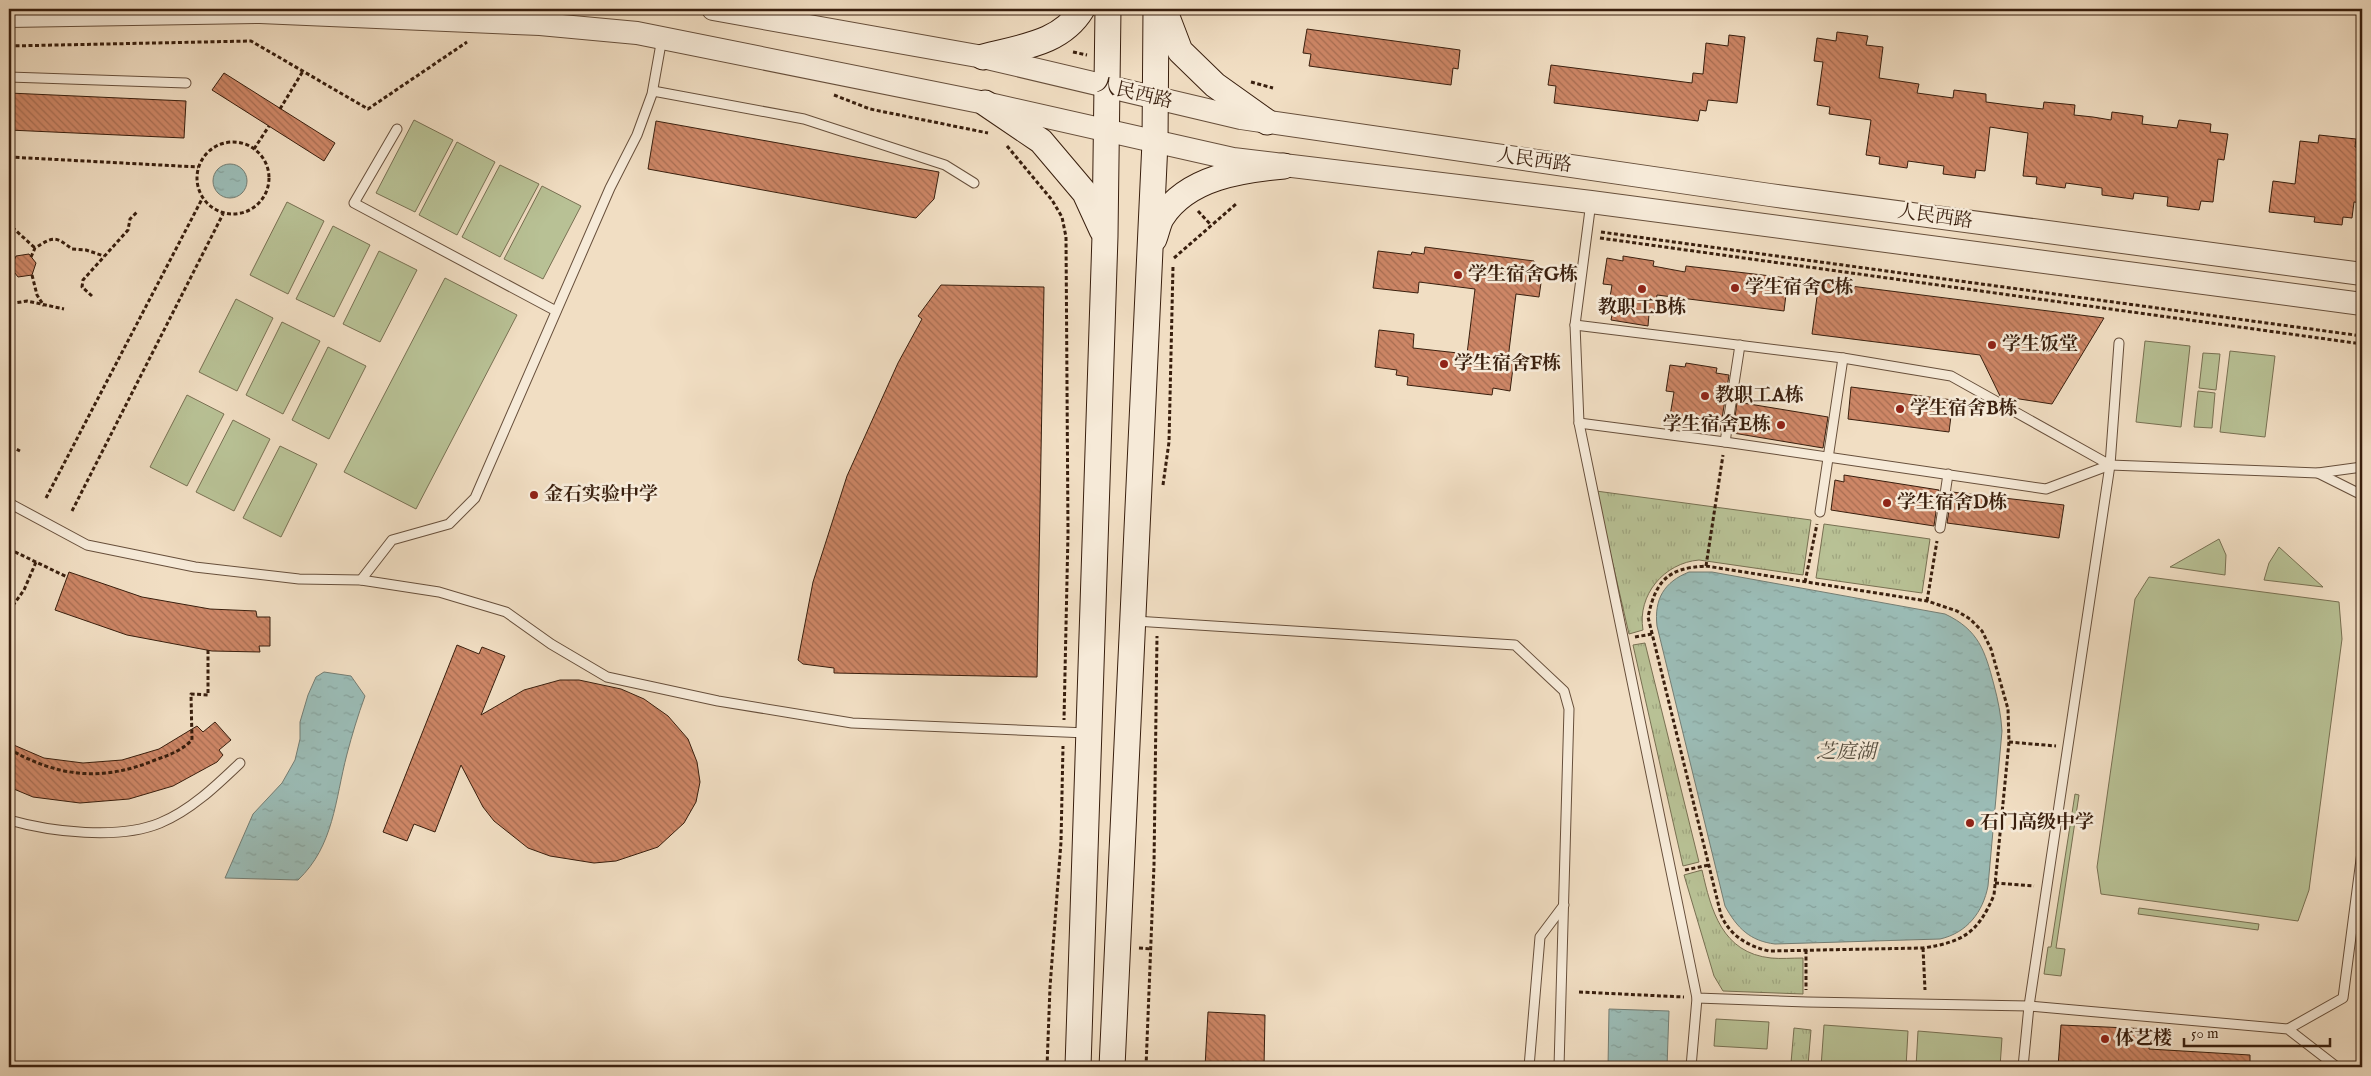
<svg xmlns="http://www.w3.org/2000/svg" width="2371" height="1076" font-family="'IM FELL English','Noto Serif SC',serif">
	<defs>
		<pattern id="grass-tufts" width="24" height="20" patternUnits="userSpaceOnUse" patternTransform="scale(1.25)"><rect width="24" height="20" fill="#b8c195"/><path d="M3 7l-1-3M5 7V3M7 7l1-3M15 17l-1-3M17 17v-4M19 17l1-3" fill="none" stroke="#9fa57f"/></pattern>
		<pattern id="water-ripples" width="26" height="14" patternUnits="userSpaceOnUse" patternTransform="scale(1.25)"><rect width="26" height="14" fill="#9bbcb6"/><path d="M2 4q2-2 4 0t4 0M15 11q2-2 4 0t4 0" fill="none" stroke="#86a19b"/></pattern>
		<pattern id="building-back-hatch" width="6" height="6" patternUnits="userSpaceOnUse" patternTransform="scale(1.25)"><rect width="6" height="6" fill="#cd8666"/><path d="M-1 5l2 2M0 0l6 6M5-1l2 2" fill="none" stroke="#a76d52"/></pattern>
	</defs>
	<rect width="100%" height="100%" fill="#f1dec3"/>
	<filter id="stains"><feTurbulence type="fractalNoise" baseFrequency=".004" numOctaves="4"/><feColorMatrix values="0 0 0 0 .2 0 0 0 0 .09 0 0 0 0 .02 0 0 0 .5 -.17"/></filter>
	<radialGradient id="worn" r=".72"><stop offset=".6" stop-color="#630" stop-opacity="0"/><stop offset="1" stop-color="#630" stop-opacity=".3"/></radialGradient>
	<g fill="url(#grass-tufts)" stroke="#787052">
		<path d="M1596,491L1811,520L1803,575L1699,560C1664,563 1637,595 1643,630L1629,634Z"/>
		<path d="M1824,524L1930,539L1922,593L1816,578Z"/>
		<path d="M1645,643L1699,862L1683,866L1633,645Z"/>
		<path d="M1702,870C1711,910 1722,953 1771,958C1781,959 1792,958 1803,958V994L1723,991L1714,976L1684,875Z"/>
		<path d="M1794,1028L1811,1030L1808,1065L1791,1063Z"/>
	</g>
	<g fill="#b8c195" stroke="#787052">
		<path d="M414,120L453,140L415,212L376,193Z"/>
		<path d="M457,142L495,162L457,235L419,215Z"/>
		<path d="M500,165L539,184L500,257L462,237Z"/>
		<path d="M542,186L581,206L543,279L504,259Z"/>
		<path d="M287,202L324,221L288,294L250,275Z"/>
		<path d="M333,226L370,245L334,317L296,299Z"/>
		<path d="M379,251L417,270L380,342L343,324Z"/>
		<path d="M445,278L517,315L416,509L344,472Z"/>
		<path d="M236,299L273,318L237,391L199,372Z"/>
		<path d="M282,322L320,341L283,414L246,395Z"/>
		<path d="M2145,341L2190,346L2181,427L2136,422Z"/>
		<path d="M328,347L366,366L329,439L292,420Z"/>
		<path d="M2230,351L2275,356L2265,437L2220,432Z"/>
		<path d="M2203,353L2220,354L2216,390L2199,388Z"/>
		<path d="M2198,391L2215,393L2212,428L2194,427Z"/>
		<path d="M187,395L224,414L187,486L150,467Z"/>
		<path d="M233,420L270,439L234,511L196,492Z"/>
		<path d="M280,446L317,464L281,537L243,518Z"/>
		<path d="M2219,539L2226,555L2225,575L2170,567Z"/>
		<path d="M2279,547L2323,587L2264,580L2269,563Z"/>
		<path d="M2149,577L2339,602L2342,639L2309,890L2298,921L2101,894L2097,867L2135,599Z"/>
		<path d="M2075,794L2079,795L2056,948L2065,949L2061,976L2044,974L2048,947H2051Z"/>
		<path d="M2139,908L2259,924L2258,930L2138,914Z"/>
		<path d="M1716,1019L1769,1022L1767,1049L1714,1046Z"/>
		<path d="M1824,1025L1908,1031L1906,1067H1821Z"/>
		<path d="M1918,1031L2002,1038L2000,1067H1916Z"/>
	</g>
	<g fill="url(#water-ripples)" stroke="#747d73">
		<circle cx="230" cy="181" r="17"/>
		<path d="M1689,572H1712L1945,614C1979,630 1985,651 1994,685C1998,700 2001,715 2002,731L1988,886C1983,912 1967,933 1940,939L1775,944C1750,941 1737,928 1725,906L1657,626C1654,599 1664,582 1689,572Z"/>
		<path d="M324,672L351,676L365,696C358,715 352,735 347,754C335,800 334,846 298,880L225,878L253,814L282,783L295,760L300,739V722L308,695L316,677Z"/>
		<path d="M1609,1009L1669,1011L1667,1067H1608Z"/>
	</g>
	<g fill="url(#building-back-hatch)" stroke="#391f0e">
		<path d="M1307,29L1460,50L1458,69L1453,68L1451,85L1309,66L1311,54L1303,53Z"/>
		<path d="M1837,32L1868,36L1866,45L1883,47L1879,78L1919,84L1917,93L1953,98L1954,90L1986,94V102L2017,106L2043,109L2044,102L2075,105L2074,115L2093,117L2111,120L2112,112L2143,116L2142,124L2177,128L2179,120L2211,124L2210,132L2228,134L2224,160L2218,159L2213,202L2201,201L2199,210L2167,206L2168,197L2134,193L2133,199L2102,195V188L2066,183L2065,188L2036,184L2037,177L2023,176L2028,133L1990,127L1985,171L1976,170L1975,178L1943,174L1944,166L1908,161L1907,168L1879,164L1880,157L1866,155L1871,120L1829,114L1830,107L1817,105L1823,62L1814,61L1817,38L1836,41Z"/>
		<path d="M1729,35L1745,37L1737,103L1708,100L1706,111L1700,110L1698,121L1554,103L1556,86L1548,85L1551,65L1692,83L1693,73L1703,74L1706,43L1728,46Z"/>
		<path d="M224,73L335,143L324,161L212,90Z"/>
		<path d="M9,93L186,101L184,138L9,130Z"/>
		<path d="M656,121L939,172L934,199L916,218L648,169Z"/>
		<path d="M2319,135L2356,139L2355,147L2362,148V203L2354,202L2352,218L2343,217L2342,225L2314,222L2315,217L2269,212L2273,181L2295,184L2300,141L2318,143Z"/>
		<path d="M1425,247L1534,261L1533,268L1543,269L1539,297L1516,294L1508,359L1514,360L1510,391L1493,388L1492,395L1407,385L1408,377L1396,375L1397,370L1375,367L1379,330L1414,334L1413,348L1467,354L1475,289L1419,282L1418,293L1373,288L1378,251L1411,255L1412,252L1424,254Z"/>
		<path d="M29,254L36,263L32,275L18,277L11,268L16,256Z"/>
		<path d="M1623,256L1654,261L1653,266L1685,272L1686,266L1788,278L1784,311L1657,295L1654,315L1649,314L1648,326L1611,320L1613,310L1608,309L1612,285L1603,284L1607,258L1623,261Z"/>
		<path d="M1819,282L2104,318L2052,404L2000,396L1980,355L1812,334Z"/>
		<path d="M941,285L1044,287L1037,677L834,673V668L803,664L798,660L813,582L847,476L898,363L922,319L918,316Z"/>
		<path d="M1686,363L1717,368L1716,373L1729,375L1720,431L1711,430L1710,432L1674,426L1675,417L1670,416L1674,392L1666,391L1670,365L1685,367Z"/>
		<path d="M1851,387L1953,400L1949,432L1848,419Z"/>
		<path d="M1737,402L1828,417L1823,448L1733,433Z"/>
		<path d="M1844,475L1939,490L1934,526L1831,510L1835,480L1844,482Z"/>
		<path d="M1952,492L2064,505L2059,538L1947,523Z"/>
		<path d="M69,572L142,597L210,609L256,611L257,617H270V646H259L260,652L212,651L127,635L55,610Z"/>
		<path d="M457,645L479,654L482,647L505,656L481,715L524,690L560,680H579L621,689L644,699L668,716L688,739L697,762L700,782L696,802L684,823L658,847L616,861L594,863L550,856L528,848L494,821L483,807L461,765L435,832L414,824L407,841L383,832Z"/>
		<path d="M215,722L231,740L219,750L223,755L217,762L173,786L129,799L80,803L33,797L9,787V743L44,758L83,763L122,760L159,749L197,726L203,732Z"/>
		<path d="M1208,1012L1265,1015L1264,1067H1205Z"/>
		<path d="M2061,1025L2150,1029L2149,1049L2250,1055V1067H2058Z"/>
	</g>
	<g fill="none" stroke-linecap="round" stroke-linejoin="round">
		<defs>
			<g id="service">
				<path d="M9,77L186,83"/>
				<path d="M653,91L804,119L945,165L974,183"/>
				<path d="M397,129L354,203L556,311"/>
				<path d="M1591,202L1575,325L1579,423L1697,998L1807,1002L2029,1006L2288,1029L2337,1067"/>
				<path d="M1575,325L1843,358L1951,376L2110,465L2318,473L2362,467"/>
				<path d="M1579,423L1725,442L2046,489L2110,465"/>
				<path d="M1725,442L1740,345"/>
				<path d="M2318,473L2362,495"/>
				<path d="M9,503L87,545L195,567L299,579L361,580L439,592L506,612L551,644L607,677L718,701L852,723L1087,733"/>
				<path d="M1820,512L1843,358"/>
				<path d="M1940,528L1948,474"/>
				<path d="M361,580L392,540L449,524L475,498L610,188L637,135L652,94L662,38"/>
				<path d="M1135,621L1515,645L1564,691L1569,709L1559,1067"/>
				<path d="M9,820C51,832 119,840 160,823C190,811 217,785 240,763"/>
				<path d="M2288,1029L2343,998L2362,852"/>
				<path d="M1529,1067L1540,937L1564,905"/>
				<path d="M1691,1067L1697,998"/>
				<path d="M2023,1067L2029,1006L2110,465L2119,343"/>
			</g>
			<g id="tertiary">
				<path d="M713,9L983,57L1241,118L1770,195L2362,274"/>
				<path d="M9,16L260,12L540,24L637,33L985,103L1233,159L1591,202L2362,304"/>
			</g>
			<g id="secondary">
				<path d="M1164,9L1180,51L1215,85L1267,122"/>
				<path d="M983,57C1020,47 1061,44 1082,9"/>
				<path d="M985,103L1041,141L1085,193L1102,230"/>
				<path d="M1154,239C1157,232 1158,223 1162,217C1188,177 1242,170 1284,166"/>
				<path d="M1078,1067L1105,236L1108,9"/>
				<path d="M1112,1067L1155,142L1156,9"/>
			</g>
		</defs>
		<use href="#service" stroke="#674f3b" stroke-width="11"/>
		<use href="#tertiary" stroke="#674f3b" stroke-width="24"/>
		<use href="#secondary" stroke="#391f0e" stroke-width="27"/>
		<g stroke="#391f0e" stroke-width="3" stroke-dasharray="4 2.5" stroke-linecap="butt">
			<path d="M9,46L251,41L368,109L467,42"/>
			<path d="M1073,52L1087,55"/>
			<path d="M1251,82L1273,88"/>
			<path d="M834,95L870,109L988,133"/>
			<path d="M280,109L303,71"/>
			<circle cx="233" cy="178" r="36"/>
			<path d="M1007,146L1052,200L1062,217L1066,237L1068,533L1064,720"/>
			<path d="M254,149L269,126"/>
			<path d="M9,157L198,167"/>
			<path d="M1198,211L1211,225"/>
			<path d="M9,215L13,222V228L35,248"/>
			<path d="M1601,232L2362,336"/>
			<path d="M1600,238L2362,344"/>
			<path d="M31,257L35,248C54,236 55,236 72,249L86,250L104,256"/>
			<path d="M1174,258L1236,204"/>
			<path d="M9,269L11,268"/>
			<path d="M32,275L37,295L44,306"/>
			<path d="M9,280V304L27,301L64,309"/>
			<path d="M92,296L82,287L83,280L128,230L130,219L137,212"/>
			<path d="M9,440L12,447L20,451"/>
			<path d="M1163,485L1169,442L1173,266"/>
			<path d="M46,498L202,199"/>
			<path d="M72,511L223,214"/>
			<path d="M9,549L67,577"/>
			<path d="M1706,566L1927,601L1957,611L1970,619L1982,631L1991,649L2008,709L2009,742L1994,895C1978,933 1963,942 1923,948L1769,951C1748,946 1730,936 1721,915L1648,617C1656,580 1668,568 1706,566Z"/>
			<path d="M1706,566L1723,455"/>
			<path d="M1805,582L1817,524"/>
			<path d="M1927,601L1937,541"/>
			<path d="M9,611L24,590L36,562"/>
			<path d="M1635,637L1652,634"/>
			<path d="M9,647L13,650L9,656"/>
			<path d="M2009,742L2056,746"/>
			<path d="M9,749C58,777 102,782 155,760C169,755 181,751 192,740L191,694L208,695V650"/>
			<path d="M1685,870L1709,865"/>
			<path d="M1995,883L2034,886"/>
			<path d="M1139,948L1151,949"/>
			<path d="M1923,948L1925,990"/>
			<path d="M1806,950V990"/>
			<path d="M1579,992L1684,997"/>
			<path d="M1047,1067L1050,987L1061,842L1063,746"/>
			<path d="M1146,1067L1154,865L1157,636"/>
		</g>
		<use href="#service" stroke="#f6ead8" stroke-width="9"/>
		<use href="#tertiary" stroke="#f6ead8" stroke-width="22"/>
		<use href="#secondary" stroke="#f6ead8" stroke-width="25"/>
	</g>
	<g fill="#8f2418" stroke="#f6ead8" stroke-width="2">
		<circle cx="1458" cy="275" r="5"/>
		<circle cx="1735" cy="288" r="5"/>
		<circle cx="1642" cy="289" r="5"/>
		<circle cx="1992" cy="345" r="5"/>
		<circle cx="1444" cy="364" r="5"/>
		<circle cx="1705" cy="396" r="5"/>
		<circle cx="1900" cy="409" r="5"/>
		<circle cx="1781" cy="425" r="5"/>
		<circle cx="534" cy="495" r="5"/>
		<circle cx="1887" cy="503" r="5"/>
		<circle cx="1970" cy="823" r="5"/>
		<circle cx="2105" cy="1039" r="5"/>
	</g>
	<g text-anchor="middle" dominant-baseline="central" stroke-width="5" stroke-linejoin="round" paint-order="stroke">
		<g font-size="19" fill="#391f0e" stroke="#f6ead8">
			<text transform="translate(1135 94) rotate(13)">人民西路</text>
			<text transform="translate(1534 161) rotate(8)">人民西路</text>
			<text transform="translate(1935 217) rotate(8)">人民西路</text>
		</g>
		<g font-size="19" font-weight="bold" fill="#391f0e" stroke="#f6ead8" text-anchor="start">
			<text x="1468" y="275">学生宿舍G栋</text>
			<text x="1745" y="288">学生宿舍C栋</text>
			<text x="1642" y="308" text-anchor="middle">教职工B栋</text>
			<text x="2002" y="345">学生饭堂</text>
			<text x="1454" y="364">学生宿舍F栋</text>
			<text x="1715" y="396">教职工A栋</text>
			<text x="1910" y="409">学生宿舍B栋</text>
			<text x="1771" y="425" text-anchor="end">学生宿舍E栋</text>
			<text x="544" y="495">金石实验中学</text>
			<text x="1897" y="503">学生宿舍D栋</text>
			<text x="1980" y="823">石门高级中学</text>
			<text x="2115" y="1039">体艺楼</text>
		</g>
		<g font-size="20" font-style="italic" fill="#564e40" stroke="#f6ead8">
			<text x="1846" y="752">芝庭湖</text>
		</g>
	</g>
	<rect width="2371" height="1076" fill="none" stroke="#f1dec3" stroke-width="30"/>
	<rect x="10" y="10" width="2351" height="1056" fill="none" stroke="#391f0e" stroke-width="2.5"/>
	<rect x="15" y="15" width="2341" height="1046" fill="none" stroke="#391f0e"/>
	<path d="M2184 1038v8h146v-8" fill="none" stroke="#391f0e" stroke-width="2.5"/>
	<text x="2191" y="1038" font-size="15" fill="#391f0e" stroke="#f6ead8" stroke-width="4" paint-order="stroke">50 m</text>
	<rect width="100%" height="100%" filter="url(#stains)"/>
	<rect width="100%" height="100%" fill="url(#worn)"/>
</svg>
